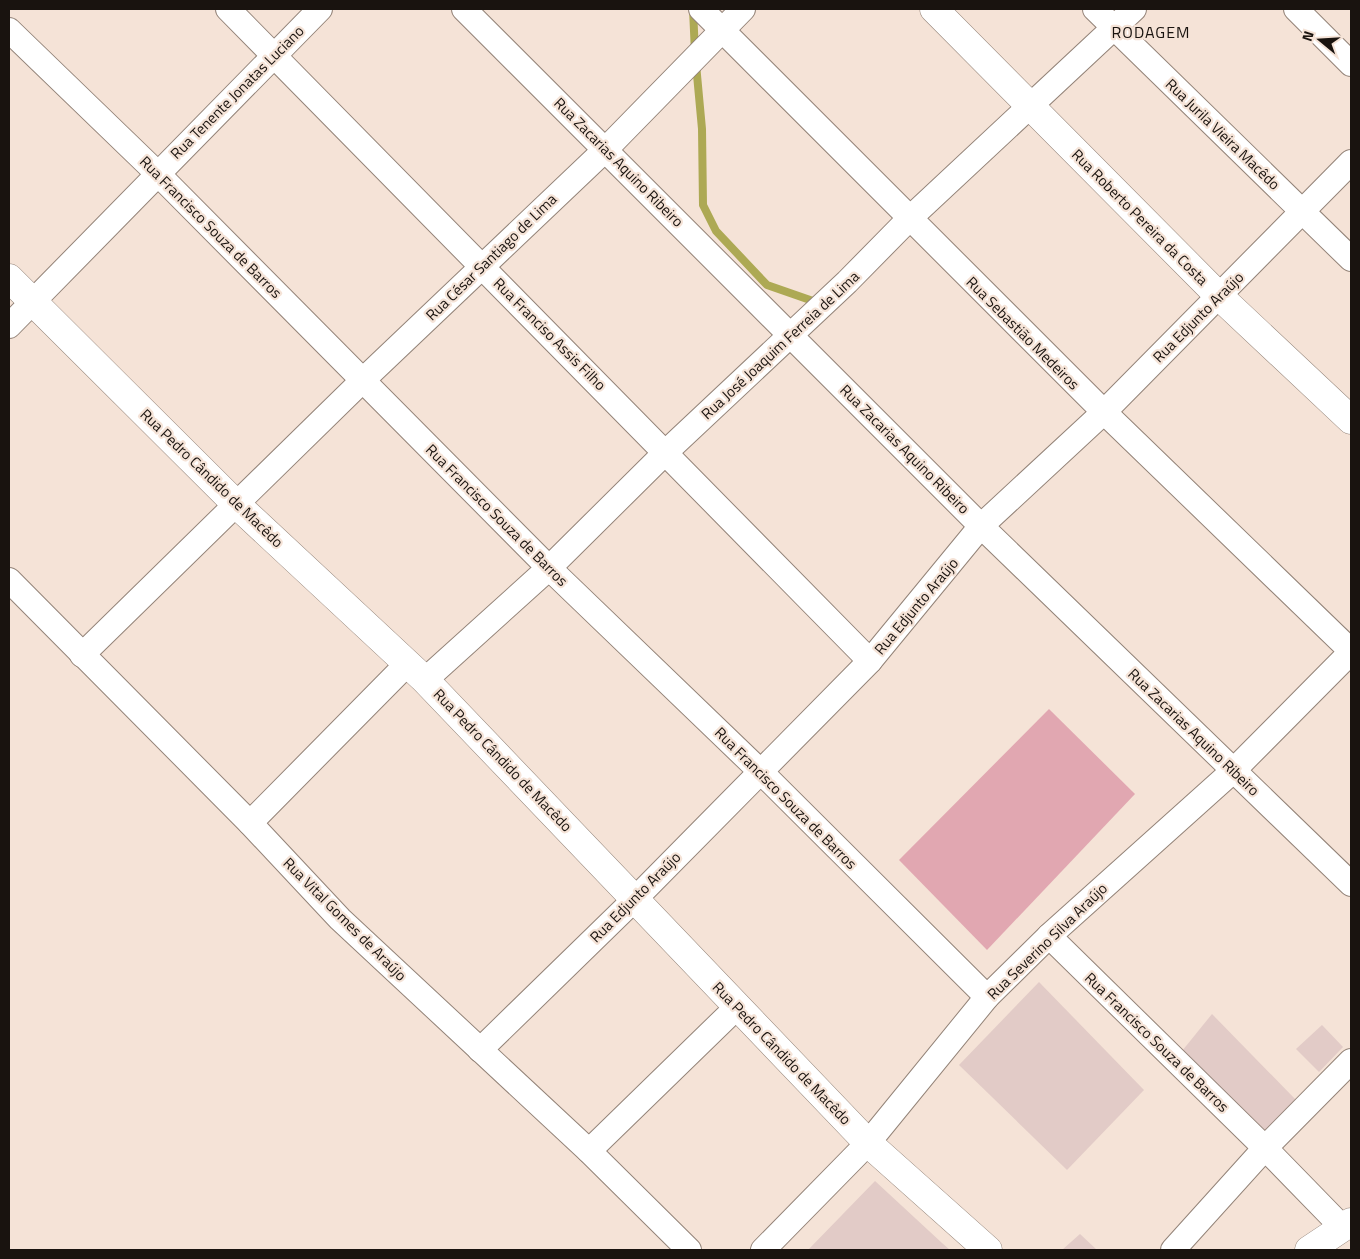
<svg xmlns="http://www.w3.org/2000/svg" width="1360" height="1259" font-family="'Titillium Web',sans-serif">
	<rect width="100%" height="100%" fill="#f5e3d7"/>
	<path fill="#e1a7b1" d="M1049,709L1135,794L987,950L899,860Z"/>
	<g fill="none" stroke-linecap="round" stroke-linejoin="round">
		<g stroke="#ada954" stroke-width="8">
			<path d="M693,9L695,53"/>
			<path d="M696,64L702,129L703,205L716,231L767,285L813,301"/>
		</g>
	</g>
	<g fill="#e2cbc7">
		<path d="M1039,982L1144,1090L1067,1170L959,1065Z"/>
		<path d="M1212,1014L1297,1101L1265,1133L1182,1051Z"/>
		<path d="M1322,1025L1343,1047L1319,1072L1296,1049Z"/>
		<path d="M875,1181L942,1243L950,1250H808Z"/>
		<path d="M1080,1234L1097,1250H1062Z"/>
	</g>
	<g fill="none" stroke-linecap="round" stroke-linejoin="round">
		<defs>
			<g id="minor">
				<path d="M228,9L870,661"/>
				<path d="M464,9L981,526L1351,884"/>
				<path d="M701,9L1104,412L1351,651"/>
				<path d="M1095,9L1351,259"/>
				<path d="M1296,9L1351,64"/>
				<path d="M9,30L157,173L549,568L760,771L987,997"/>
				<path d="M9,326L320,9"/>
				<path d="M9,580L250,823L340,919L589,1151L689,1250"/>
				<path d="M82,655L363,380L606,149L743,9"/>
				<path d="M425,680L549,568L667,451L847,282L909,219L1134,9"/>
				<path d="M250,823L408,663"/>
				<path d="M1049,936L1265,1148L1342,1227"/>
				<path d="M480,1050L636,898L870,661L981,526L1104,412L1351,162"/>
				<path d="M589,1151L738,1006"/>
				<path d="M763,1250L868,1143L987,997L1049,936L1234,770L1351,652"/>
				<path d="M1173,1250L1265,1148L1351,1061"/>
			</g>
			<g id="tertiary">
				<path d="M934,9L1219,296L1351,420"/>
				<path d="M9,278L236,504L425,680L868,1143L988,1250"/>
			</g>
			<path id="primary" d="M1309,1250L1351,1222"/>
		</defs>
		<use href="#minor" stroke="#938378" stroke-width="26"/>
		<use href="#tertiary" stroke="#938378" stroke-width="29"/>
		<use href="#primary" stroke="#938378" stroke-width="29"/>
		<use href="#minor" stroke="#fff" stroke-width="24"/>
		<use href="#tertiary" stroke="#fff" stroke-width="28"/>
		<use href="#primary" stroke="#fff" stroke-width="28"/>
	</g>
	<g text-anchor="middle" dominant-baseline="central" stroke-width="4.5" stroke-linejoin="round" paint-order="stroke">
		<g font-size="15" fill="#19130f" stroke="#f5e3d7">
			<text transform="translate(237 92) rotate(-45)">Rua Tenente Jonatas Luciano</text>
			<text transform="translate(1223 134) rotate(44)">Rua Jurila Vieira Macêdo</text>
			<text transform="translate(619 162) rotate(45)">Rua Zacarias Aquino Ribeiro</text>
			<text transform="translate(1140 217) rotate(45)">Rua Roberto Pereira da Costa</text>
			<text transform="translate(211 227) rotate(45)">Rua Francisco Souza de Barros</text>
			<text transform="translate(491 257) rotate(-44)">Rua César Santiago de Lima</text>
			<text transform="translate(1198 317) rotate(-45)">Rua Edjunto Araújo</text>
			<text transform="translate(1023 333) rotate(45)">Rua Sebastião Medeiros</text>
			<text transform="translate(550 334) rotate(45)">Rua Franciso Assis Filho</text>
			<text transform="translate(780 345) rotate(-43)">Rua José Joaquim Ferreia de Lima</text>
			<text transform="translate(905 449) rotate(45)">Rua Zacarias Aquino Ribeiro</text>
			<text transform="translate(212 478) rotate(44)">Rua Pedro Cândido de Macêdo</text>
			<text transform="translate(497 515) rotate(45)">Rua Francisco Souza de Barros</text>
			<text transform="translate(916 606) rotate(-50)">Rua Edjunto Araújo</text>
			<text transform="translate(1194 732) rotate(44)">Rua Zacarias Aquino Ribeiro</text>
			<text transform="translate(503 760) rotate(46)">Rua Pedro Cândido de Macêdo</text>
			<text transform="translate(786 798) rotate(45)">Rua Francisco Souza de Barros</text>
			<text transform="translate(635 897) rotate(-45)">Rua Edjunto Araújo</text>
			<text transform="translate(345 919) rotate(45)">Rua Vital Gomes de Araújo</text>
			<text transform="translate(1047 941) rotate(-44)">Rua Severino Silva Araújo</text>
			<text transform="translate(1157 1042) rotate(44)">Rua Francisco Souza de Barros</text>
			<text transform="translate(782 1053) rotate(46)">Rua Pedro Cândido de Macêdo</text>
		</g>
		<g font-size="16" letter-spacing="1" fill="#19130f" stroke="#f5e3d7">
			<text x="1151" y="32">RODAGEM</text>
		</g>
	</g>
	<rect width="1360" height="1259" fill="none" stroke="#19130f" stroke-width="20"/>
	<g transform="translate(1320 40) rotate(288)" stroke="#f5e3d7" stroke-width="4" paint-order="stroke">
	<path d="M0-4L9 19L0 12L-9 19Z" fill="#19130f"/>
	<text y="-8" font-size="14" font-weight="bold" text-anchor="middle" fill="#19130f">N</text>
	</g>
</svg>
